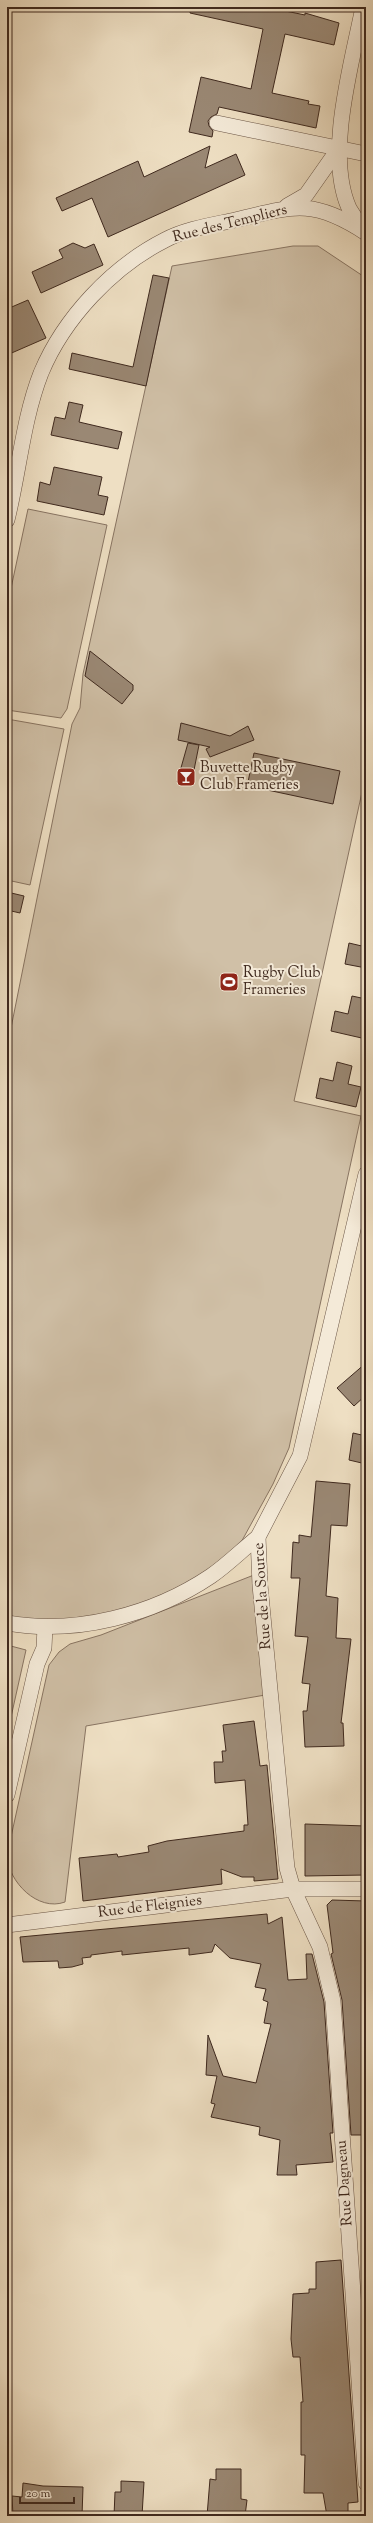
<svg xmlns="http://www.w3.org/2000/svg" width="373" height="2523" font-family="'Sorts Mill Goudy',serif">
	<rect width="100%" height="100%" fill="#eedfc3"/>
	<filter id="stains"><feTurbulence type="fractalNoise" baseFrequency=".005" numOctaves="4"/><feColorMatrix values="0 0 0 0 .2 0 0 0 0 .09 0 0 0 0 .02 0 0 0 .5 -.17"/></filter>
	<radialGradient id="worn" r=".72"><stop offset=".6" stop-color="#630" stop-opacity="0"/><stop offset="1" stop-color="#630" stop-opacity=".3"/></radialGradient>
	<g fill="#d0c0a7" stroke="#887462">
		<path d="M293,246H318L366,278V774L294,1101L361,1116L289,1448L273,1484L233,1557L212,1576L104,1620L7,1623V1048L72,724L80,708L83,674L172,266Z"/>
		<path d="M28,509L107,525L67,709L61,718L7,710V607Z"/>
		<path d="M7,719L64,729L30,885L7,880Z"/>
		<path d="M259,1573L271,1694L86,1726L65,1902C38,1912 8,1882 7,1855L49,1665L59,1652L70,1644L101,1635Z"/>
		<path d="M7,1645L26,1650L7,1735Z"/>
	</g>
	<g fill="#9a8874" stroke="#3f291e">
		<path d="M191,7H266L305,15V13L339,23L334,45L285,34L272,93L309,101L308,104L320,106L316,128L219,107L217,114L211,117L208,121L209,126L213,131L212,137L189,132L201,77L251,89L263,29L190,13Z"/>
		<path d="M210,146L205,168L236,154L245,175L108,237L92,198L62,211L56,198L138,161L144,177Z"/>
		<path d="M73,243L85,248L94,244L103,265L41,293L32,272L63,258L59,250Z"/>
		<path d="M153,275L169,278L146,386L69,369L72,353L133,367Z"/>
		<path d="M28,300L46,338L7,355V309Z"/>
		<path d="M69,402L83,405L79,422L122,432L118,449L51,435L55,417L65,419Z"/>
		<path d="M54,467L102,477L98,495L108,497L104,515L37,501L40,482L50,485Z"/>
		<path d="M90,651L133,685V690L122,704L85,676Z"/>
		<path d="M181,723L230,736L248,726L254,740L210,757L206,749L210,747L178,740Z"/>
		<path d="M188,743L199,745L191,785L177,782Z"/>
		<path d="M254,753L340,771L333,804L258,788L259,784L248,782Z"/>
		<path d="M7,892L24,896L20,913L7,910Z"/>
		<path d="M349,943L366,947V968L345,964Z"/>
		<path d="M352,996L366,999L362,1017L366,1018V1039L331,1031L335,1011L348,1014Z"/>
		<path d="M337,1062L352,1066L348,1084L361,1087L356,1107L316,1098L320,1078L333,1081Z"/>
		<path d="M366,1363V1395L354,1406L337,1388Z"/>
		<path d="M353,1433L366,1436V1464L349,1460Z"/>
		<path d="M316,1481L350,1484L347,1526L331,1525L326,1596L338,1598L336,1638L351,1639L341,1723H343L344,1746L305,1747L303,1711H307L310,1684L302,1683L308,1637L295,1636L300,1578H291L293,1542L299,1543V1535L311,1537Z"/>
		<path d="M254,1721L260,1766L267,1765L278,1879L254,1881V1877H242L221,1869L222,1884L83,1901L79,1858L117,1854L118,1857L149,1852L148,1846L167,1841L244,1831V1825H248L245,1780L215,1783L214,1762H223L222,1751H226L223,1725Z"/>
		<path d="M305,1824L366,1826V1875L305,1876Z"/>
		<path d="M332,1900L366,1901V2135H351L342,2000L331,1954L333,1953L327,1905Z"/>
		<path d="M267,1914L268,1924L282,1917L288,1980L307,1979L306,1954H312L324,2002L333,2133H330L333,2162L296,2165L297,2175H277L280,2140L259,2135L260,2127L211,2117L215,2104L211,2103L217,2076L206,2075L208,2035L223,2076L256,2083L271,2024L264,2023L268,2002L263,2000L266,1989L255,1987L261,1964L230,1958L215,1944L212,1952L189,1955V1948L122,1955V1951L91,1955V1957L82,1958L83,1964L72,1967L59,1968L58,1961L23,1962L20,1937Z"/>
		<path d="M341,2260L358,2502L348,2503V2516H327L323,2493H304L305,2455H301V2402H303L300,2357H293L291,2339L293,2294L309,2293V2289H316V2262Z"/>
		<path d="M216,2469H241V2499L247,2500L245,2516H207L210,2479L216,2480Z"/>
		<path d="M121,2481L144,2482L142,2516H114L115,2492H121Z"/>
		<path d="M23,2483L43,2486L83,2487L82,2516H13L12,2496L22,2497Z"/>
	</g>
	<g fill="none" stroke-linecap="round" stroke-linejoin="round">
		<defs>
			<g id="street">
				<path d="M217,123L366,154"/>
				<path d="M287,206L306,195L339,148"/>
				<path d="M362,229C358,222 353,215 349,208C325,154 352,63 363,7"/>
				<path d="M7,520C19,472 23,419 41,373C64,318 112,267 165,240C186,229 212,225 235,220C293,206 313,198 366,233"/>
				<path d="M366,1174L300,1456L258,1537L260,1585L287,1868L293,1889L320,1947L333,2001L366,2483"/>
				<path d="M7,1623C76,1635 153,1615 211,1576C227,1565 242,1550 258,1537"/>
				<path d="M7,1795L37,1664L44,1648L45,1627"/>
				<path d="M7,1925L293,1889H366"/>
			</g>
		</defs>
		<use href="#street" stroke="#6b5647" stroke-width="16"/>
		<use href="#street" stroke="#f4ead8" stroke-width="15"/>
	</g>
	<defs>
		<symbol id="bar-square" viewBox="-11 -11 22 22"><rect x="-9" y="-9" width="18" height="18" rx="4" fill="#8f2418" stroke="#f4ead8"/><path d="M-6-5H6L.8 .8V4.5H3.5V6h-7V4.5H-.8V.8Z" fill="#fff"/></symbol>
		<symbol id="stadium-square" viewBox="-11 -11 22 22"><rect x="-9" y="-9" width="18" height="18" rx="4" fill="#8f2418" stroke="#f4ead8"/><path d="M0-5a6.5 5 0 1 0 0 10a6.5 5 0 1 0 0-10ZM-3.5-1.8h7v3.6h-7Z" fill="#fff"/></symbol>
	</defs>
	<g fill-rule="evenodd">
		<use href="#bar-square" x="175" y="766" width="22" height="22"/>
		<use href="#stadium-square" x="218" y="971" width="22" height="22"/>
	</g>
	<g text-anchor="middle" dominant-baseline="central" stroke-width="4" stroke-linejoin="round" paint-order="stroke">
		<g font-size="15" fill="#3f291e" stroke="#f4ead8">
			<text transform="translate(230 224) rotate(-14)">Rue des Templiers</text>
			<text transform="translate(263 1596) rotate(-94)">Rue de la Source</text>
			<text transform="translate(150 1907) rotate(-7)">Rue de Fleignies</text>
			<text transform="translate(345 2183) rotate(-94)">Rue Dagneau</text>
		</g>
		<g font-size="15" fill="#3f291e" stroke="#f4ead8" text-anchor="start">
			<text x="200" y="768">Buvette Rugby<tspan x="200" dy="17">Club Frameries</tspan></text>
			<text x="243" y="973">Rugby Club<tspan x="243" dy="17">Frameries</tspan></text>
		</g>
	</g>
	<rect width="373" height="2523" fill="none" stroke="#eedfc3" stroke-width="24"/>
	<rect x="8" y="8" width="357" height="2507" fill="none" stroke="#3f291e" stroke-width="2"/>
	<rect x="12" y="12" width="349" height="2499" fill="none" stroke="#3f291e"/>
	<path d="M20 2497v6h54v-6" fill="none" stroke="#3f291e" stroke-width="2"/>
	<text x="26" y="2497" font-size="12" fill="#3f291e" stroke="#f4ead8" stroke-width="3" paint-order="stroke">20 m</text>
	<rect width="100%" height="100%" filter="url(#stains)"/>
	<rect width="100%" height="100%" fill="url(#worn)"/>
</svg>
